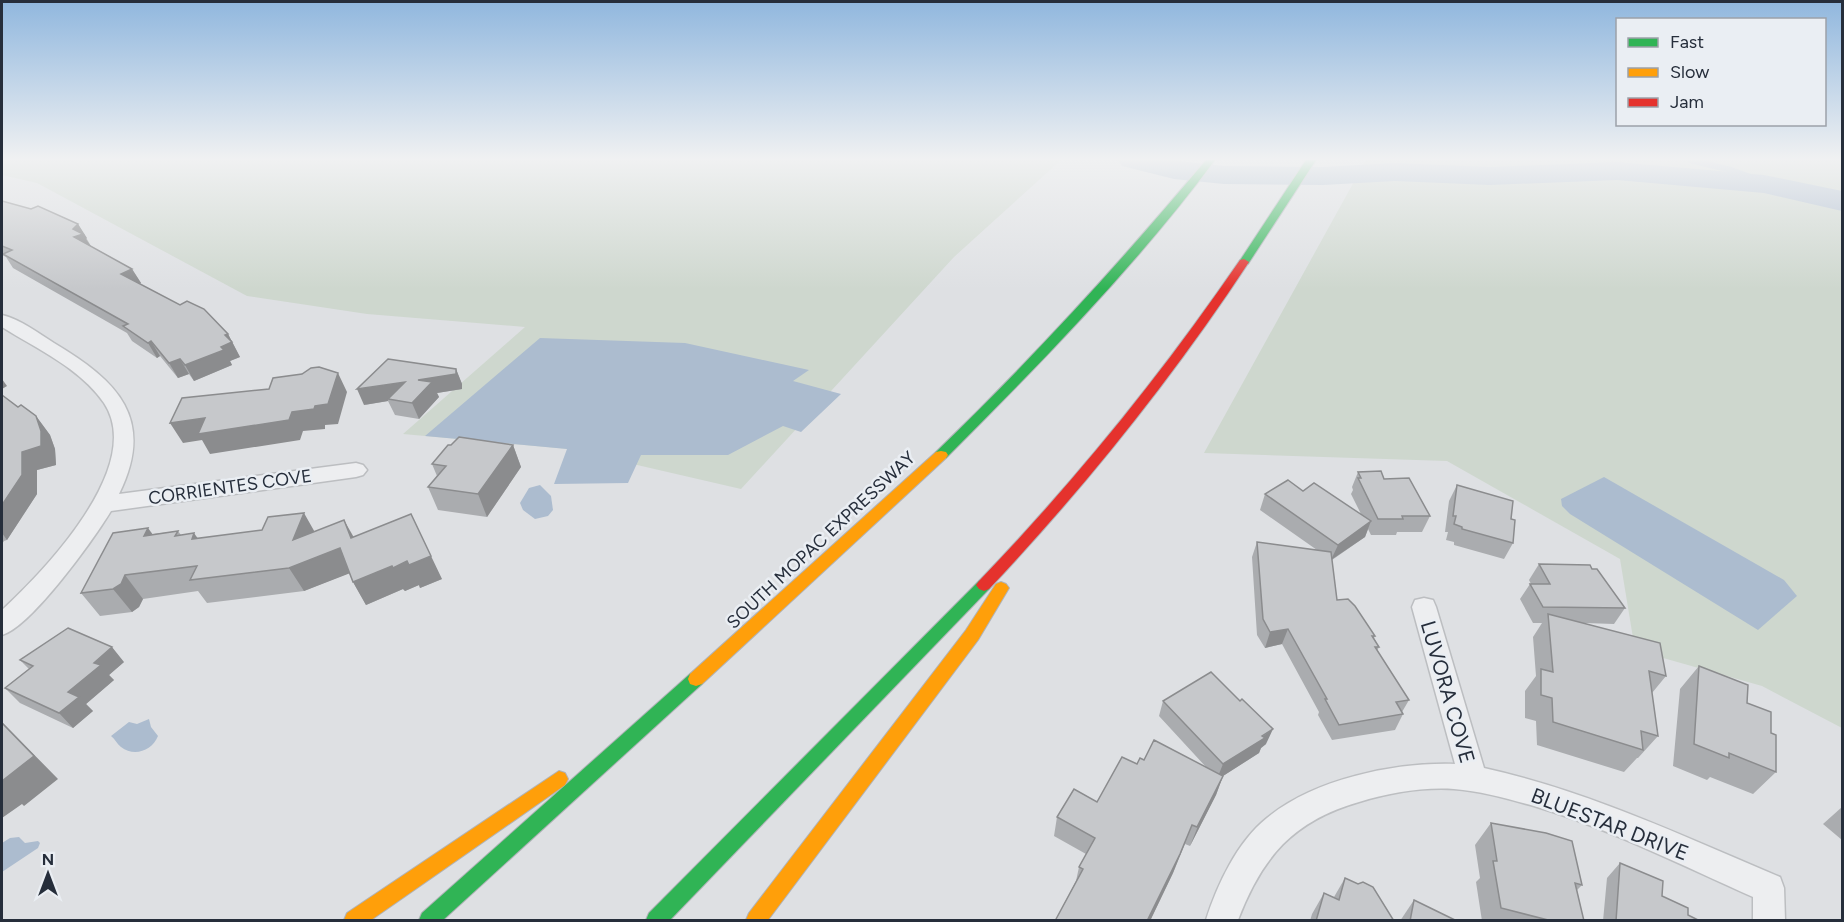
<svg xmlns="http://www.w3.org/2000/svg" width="1844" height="922" font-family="Figtree,sans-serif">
	<rect width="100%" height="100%" fill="#dee0e3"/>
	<g fill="#ced7ce">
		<path d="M2,160H1061L954,257L741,489L568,449L403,434L525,327L367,314L247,296L37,183L2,175Z"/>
		<path d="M1366,160H1842V728L1762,686L1635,650L1620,559L1447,461L1204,453Z"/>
	</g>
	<g fill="#acbccf">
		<path d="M540,338L685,343L809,370L793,381L841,394L801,432L783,426L728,455H641L628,483L554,484L567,449L425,436Z"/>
		<path d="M1604,477L1784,580L1797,596L1758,630L1570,514L1562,506L1561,499Z"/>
		<path d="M540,485L551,496L553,510L548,516L535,519L523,510L520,503L529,488Z"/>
		<path d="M149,719L151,727L158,736C152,751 134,757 121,747C117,744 115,739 111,736L129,722L137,724Z"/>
		<path d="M19,837L25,843L38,841L40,843L38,848L2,872V843L10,838Z"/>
	</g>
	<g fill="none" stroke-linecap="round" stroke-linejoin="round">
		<path stroke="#acbccf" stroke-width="6" d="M1690,160L1731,170L1780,188"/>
		<path fill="#acbccf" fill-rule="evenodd" d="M1118,160H1169L1224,166L1323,167L1395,163L1490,167L1617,162L1764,175L1842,191V211L1764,193L1617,180L1490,185L1395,181L1323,185L1224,184L1174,179L1122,166Z"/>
		<defs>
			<g id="street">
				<path d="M2,315C20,319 38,333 54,343C118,381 156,419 119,494L356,463L363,465L367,470L363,475L356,477L111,511C94,539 31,627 2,635V610C44,571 146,466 104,403C80,368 37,349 2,327Z"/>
				<path d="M1424,598L1433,600L1436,607L1484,768C1588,791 1683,836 1780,877L1784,888L1785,920H1753V897C1681,865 1610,829 1534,806C1508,799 1481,791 1454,789C1422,787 1389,793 1359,802C1293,821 1262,857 1238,920H1206C1217,885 1237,842 1267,818C1314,779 1395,762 1455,764L1412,607L1415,600Z"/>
			</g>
			<g id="fast">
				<path d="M1206,160H1215C1135,267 1040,364 946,458H936L934,455L936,452C1032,359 1121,262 1206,160Z"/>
				<path d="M1306,160H1316L1248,264H1240L1239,262Z"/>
				<path d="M984,579L989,581L992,585L989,589L670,920H646L649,913L979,581Z"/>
				<path d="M696,672L702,674L704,679L702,684L443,920H419L422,913L690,674Z"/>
			</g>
			<g id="slow">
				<path d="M941,451L946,452L948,455L946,458L702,684L696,686L690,684L688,679L690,674L936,452Z"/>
				<path d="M1001,582L1006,584L1009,588L978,640L768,920H746L749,913L966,630L996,584Z"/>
				<path d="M559,771L565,773L568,779L565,785L371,920H344L347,913Z"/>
			</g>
			<path id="jam" d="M1244,259L1249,262C1172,379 1085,487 989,589L984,591L979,589L976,585L979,581C1075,481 1162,374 1240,260Z"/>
		</defs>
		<use href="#street" stroke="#bcbec1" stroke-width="3"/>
		<use href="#fast" stroke="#b0b3b8" stroke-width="2"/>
		<use href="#slow" stroke="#b0b3b8" stroke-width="2"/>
		<use href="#jam" stroke="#b0b3b8" stroke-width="2"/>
		<use href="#street" fill="#edeef0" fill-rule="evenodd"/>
		<use href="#fast" fill="#30b455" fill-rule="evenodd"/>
		<use href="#slow" fill="#ff9f0a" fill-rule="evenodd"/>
		<use href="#jam" fill="#e5322d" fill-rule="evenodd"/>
	</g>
	<g fill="#aaacaf">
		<path d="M2,201L78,224L91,246L132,269L141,283L140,284L228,334L240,357L230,361L232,365L194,381L189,374L178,378L160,356L157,358L132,341L127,333L13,268L6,257L2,255Z"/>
		<path d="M456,369L462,384V389L437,393L439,397L419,419L395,415L388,401L364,405Z"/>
		<path d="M2,395L18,407L36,416L50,435L55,449L56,465L37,470V494L7,540L4,541L2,544Z"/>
		<path d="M451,445H513L521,467L487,517L438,510L428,487L437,476L432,464Z"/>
		<path d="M1358,472L1384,479L1430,516L1422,532H1397L1396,535H1371L1368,529L1365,537L1332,560L1337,600L1375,636L1374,638L1379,647L1377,651L1409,700L1402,712L1403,714L1395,730L1332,740L1318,715L1319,712L1282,644L1265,648L1257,635L1252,557L1257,542L1317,550L1260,510L1265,494L1303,491L1361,514L1351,494L1353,490L1352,487Z"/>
		<path d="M1457,485L1511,519L1513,543L1504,559L1454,545V542L1446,540L1448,532H1445L1449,501Z"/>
		<path d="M178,531L181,535L198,538L314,532L353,537L442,579L420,588L419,585L405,591L403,589L366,605L353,582L349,573L304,591L207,603L198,591L143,599L139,607L132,612L100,616L81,593L153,534Z"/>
		<path d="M1539,564L1592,569L1625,608L1614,624L1585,623L1666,676L1652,693L1658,736L1638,758H1637L1624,772L1537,745L1536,721L1525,718V691L1536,676L1533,637L1542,623H1533L1520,599L1530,584H1531L1529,580Z"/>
		<path d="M20,660L124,662L109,675L114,680L86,704L93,711L73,728L20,703L5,688L29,669Z"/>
		<path d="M1699,666L1747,703L1771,733L1776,772L1753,794L1710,777L1707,780L1673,766L1680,689Z"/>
		<path d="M1163,701L1266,744L1261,748L1259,753L1223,776L1216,795L1190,846L1185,844L1173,873L1150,921H1055L1076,881L1079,867L1086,854L1054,836L1057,817L1097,802L1137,764L1144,760L1206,767L1159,716Z"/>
		<path d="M1842,807V840L1823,824Z"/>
		<path d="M1491,823L1582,885L1577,890L1584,921H1482L1476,882L1480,878L1475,845Z"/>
		<path d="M1620,863L1662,896L1688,915L1700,921H1603L1607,878Z"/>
		<path d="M1345,878L1394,921H1310L1312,914L1324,893L1334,897Z"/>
		<path d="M1414,900L1457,921H1400Z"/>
	</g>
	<g fill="#8b8c8e">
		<path d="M78,224L87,238L86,239L92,248L74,237L73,229Z"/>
		<path d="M132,269L141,283L130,288L121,274Z"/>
		<path d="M228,334L240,357L230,361L232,365L194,381L185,365L221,347L225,335Z"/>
		<path d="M151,341L160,356L157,358L148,343Z"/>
		<path d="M180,359L189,374L178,378L169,363Z"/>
		<path d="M456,369L462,384V389L437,393L439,397L419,419L412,403L418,380Z"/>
		<path d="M338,373L347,392L338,424L325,425V429L303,431L300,440L210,454L202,440L183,443L170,423L205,418L292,412L315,406Z"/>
		<path d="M2,379L7,386L2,389Z"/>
		<path d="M405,382L388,399V401L364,405L357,389Z"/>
		<path d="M36,416L50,435L55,449L56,465L37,470V494L7,540L2,533V505Z"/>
		<path d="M513,445L521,467L487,517L478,494Z"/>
		<path d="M304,513L317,536L340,548L353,572L304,591L289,568L293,540Z"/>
		<path d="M411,514L442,579L420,588L419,585L405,591L403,589L366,605L353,582Z"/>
		<path d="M344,520L357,543L351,538Z"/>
		<path d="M1371,521L1365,537L1331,560L1338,545Z"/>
		<path d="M148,528L165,551L144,536Z"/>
		<path d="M194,533L210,556L192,539Z"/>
		<path d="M125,575L143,599L139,607L132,612L113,589Z"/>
		<path d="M1288,629L1282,644L1265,648L1270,632Z"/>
		<path d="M112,647L124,662L109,675L114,680L86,704L93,711L73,728L59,713L68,692L94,663Z"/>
		<path d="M2,722L58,779L24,806L22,804L2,818Z"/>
		<path d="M1273,729L1266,744L1261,748L1259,753L1223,776L1216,795L1190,846L1223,764Z"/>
		<path d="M1192,825L1173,873L1150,921H1147Z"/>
	</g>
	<g fill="#c6c8cb" stroke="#8b8c8e" stroke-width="1.5">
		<path d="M2,201L31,209L38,206L78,224L73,229L83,234L74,237L132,269L121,274L180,305L187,301L204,309L228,334L225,335L232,342L221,347L224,350L185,365L180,359L169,363L151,341L148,343L123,326L128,324L3,254L12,250L2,246Z"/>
		<path d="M388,359L456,369V374L418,380L432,382L412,403L388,399L405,382L357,389Z"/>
		<path d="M319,367L338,373L328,404L315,406L314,409L292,412L289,420L198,434L205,418L170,423L182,398L269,389L273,378L302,374L311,368Z"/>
		<path d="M2,395L18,407L21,405L36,416L41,431V446L22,452V475L2,505Z"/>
		<path d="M459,437L513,445L478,494L428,487L446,466L432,464L448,445H451Z"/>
		<path d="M1381,471L1384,479L1409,478L1430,516H1402L1403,519H1378L1358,478H1361L1358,472Z"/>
		<path d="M1288,480L1303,491L1314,483L1371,521L1338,545L1265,494Z"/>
		<path d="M1457,485L1513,501L1511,519L1515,520L1513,543L1462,529V527L1454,524L1456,516H1453Z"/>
		<path d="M304,513L293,540L344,520L351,538L411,514L431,556L409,565L407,561L393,568L392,566L353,582L340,548L289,568L190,580L197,566L125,575L121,584L113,589L81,593L113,533L148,528L144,536L178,531L175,536L194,533L192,539L262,530L268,517Z"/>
		<path d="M1257,542L1331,552L1337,600L1348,599L1355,606L1375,636H1372L1379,647H1375L1409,700L1396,702L1403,714L1339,725L1325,699H1327L1288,629L1270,632L1263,619Z"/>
		<path d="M1539,564L1590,565L1592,569H1597L1625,608L1543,607L1530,584H1550Z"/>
		<path d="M1548,614L1660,643L1666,676L1649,671L1658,736L1641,731L1643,750L1553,722L1552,698L1541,695V669L1553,672Z"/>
		<path d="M68,628L112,647L94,663L101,665L68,692L79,697L59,713L5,688L33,666L20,660Z"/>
		<path d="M1699,666L1748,685L1747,703L1771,712V733L1776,735V772L1729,753V758L1694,744Z"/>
		<path d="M1211,672L1240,701L1242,699L1273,729L1262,736L1265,738L1223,764L1163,701Z"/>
		<path d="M2,723L34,756L2,781Z"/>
		<path d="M1154,740L1223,776L1197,827L1192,825L1180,854L1147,921H1055L1083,869L1079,867L1095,838L1057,817L1074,789L1097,802L1122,757L1137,764L1140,758L1144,760Z"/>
		<path d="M1491,823L1546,833L1572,841L1582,885L1575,883L1584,921H1552L1501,908L1493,861H1497Z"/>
		<path d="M1620,863L1663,881L1662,896L1688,908V915L1700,921H1616Z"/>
		<path d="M1345,878L1358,884L1363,882L1373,887L1394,921H1316L1324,893L1339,900Z"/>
		<path d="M1414,900L1457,921H1410Z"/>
	</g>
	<linearGradient id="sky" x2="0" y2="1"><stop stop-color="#90b7de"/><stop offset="0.55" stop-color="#f0f1f2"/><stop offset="1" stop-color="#f0f1f2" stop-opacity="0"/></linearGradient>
	<rect width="1844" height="289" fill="url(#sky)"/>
	<g text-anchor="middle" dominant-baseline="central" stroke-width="5" stroke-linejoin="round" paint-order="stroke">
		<g font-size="18" fill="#262e3b" stroke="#eaeef3">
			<text transform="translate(230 487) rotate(-8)">CORRIENTES COVE</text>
			<text transform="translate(821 540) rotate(-43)">SOUTH MOPAC EXPRESSWAY</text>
		</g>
		<g font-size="21" fill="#262e3b" stroke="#eaeef3">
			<text transform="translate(1448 692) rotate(74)">LUVORA COVE</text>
			<text transform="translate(1610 824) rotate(21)">BLUESTAR DRIVE</text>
		</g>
	</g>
	<rect width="1844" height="922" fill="none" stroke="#262e3b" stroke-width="6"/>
	<rect x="1616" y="18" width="210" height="108" fill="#eaeef3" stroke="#9ca1a9" stroke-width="1.5"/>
	<rect x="1628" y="38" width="30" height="9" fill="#30b455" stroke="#9ca1a9" stroke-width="1.5"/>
	<text x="1670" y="48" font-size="18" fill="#262e3b">Fast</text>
	<rect x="1628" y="68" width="30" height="9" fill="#ff9f0a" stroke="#9ca1a9" stroke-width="1.5"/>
	<text x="1670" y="78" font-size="18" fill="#262e3b">Slow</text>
	<rect x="1628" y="98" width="30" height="9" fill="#e5322d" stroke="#9ca1a9" stroke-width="1.5"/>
	<text x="1670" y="108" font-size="18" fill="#262e3b">Jam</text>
	<g transform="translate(48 874)" stroke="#eaeef3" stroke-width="4.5" paint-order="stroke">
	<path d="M0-4.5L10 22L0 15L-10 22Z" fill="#262e3b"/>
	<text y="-9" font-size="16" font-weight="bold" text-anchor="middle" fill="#262e3b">N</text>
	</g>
</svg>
